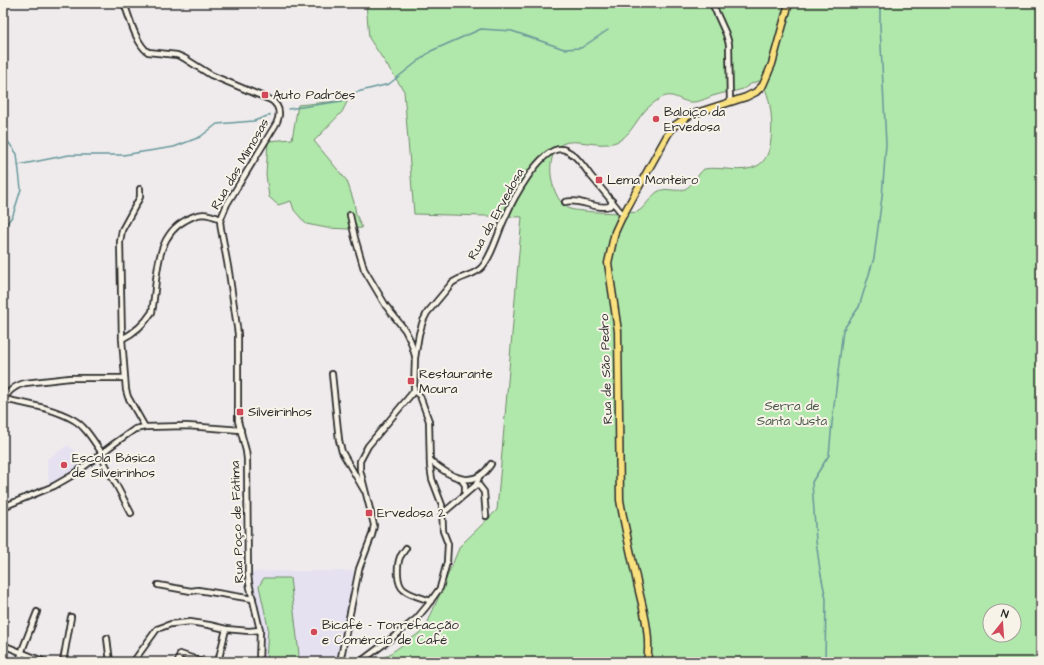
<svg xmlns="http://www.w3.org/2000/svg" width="1044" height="665" font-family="'Architects Daughter',sans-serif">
	<rect width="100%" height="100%" fill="#efebec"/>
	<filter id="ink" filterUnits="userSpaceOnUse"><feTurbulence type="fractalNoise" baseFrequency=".025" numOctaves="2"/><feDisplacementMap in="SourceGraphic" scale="8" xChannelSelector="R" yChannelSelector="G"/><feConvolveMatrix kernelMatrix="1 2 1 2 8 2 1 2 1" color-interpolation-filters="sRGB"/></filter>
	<g filter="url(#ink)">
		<g fill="#e5e1f1">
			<path d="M68,445L86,461L68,475L49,485L47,459Z"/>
			<path d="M286,571H354L345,631L337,662H261L262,629L251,572Z"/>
		</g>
		<g fill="#b0e7aa" stroke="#6e896a" fill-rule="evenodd">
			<path d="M366,3H1041V662H378L425,629L460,546L497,510L522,217L414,214L404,91L369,38ZM759,81C773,91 775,140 767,155C765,160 761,164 757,166C741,174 721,166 704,169C697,175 693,185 685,189C675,193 666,186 657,192C649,198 646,207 637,212C628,214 579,212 570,209C551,202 542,155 562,144C575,137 599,149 616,142C628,138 635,123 643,113C648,107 654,102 661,98C674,91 681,103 693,102C701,102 708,97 716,95C725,92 734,92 743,89C748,86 753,82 759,81ZM990,611H1014V635H990Z"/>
			<path d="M348,100L342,112L314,141L347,181L354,202L356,214L362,228L348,229L327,228L306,224L294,210L291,201L278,205L269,197L266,175L268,141L292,139L298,105Z"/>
			<path d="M264,578H290L299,654L296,662H266L268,627L259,586Z"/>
		</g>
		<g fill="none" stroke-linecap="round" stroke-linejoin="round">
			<g stroke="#66979a" stroke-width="1.5">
				<path d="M288,109L342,101L353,93L389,84L431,51L481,29L512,31L564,49L581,48L608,30"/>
				<path d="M3,135L17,154L21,189L13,215L3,229"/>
				<path d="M18,165L69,155H123L174,147L200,137L217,124L254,121L270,115"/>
				<path d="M825,662L826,599L820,570L816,541L812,482L829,455L832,423L843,330L859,307L874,258L882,197L886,144L880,26V3"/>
			</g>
			<defs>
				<g id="minor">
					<path d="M124,3C129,16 136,44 148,52L177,55L184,58L211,75L271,100C280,106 281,114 276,124L227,204L220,221L221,229L229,272L238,334V421L246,451L247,459L248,574L249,583L260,630L259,662"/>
					<path d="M712,3L726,34L729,44L730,102"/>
					<path d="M140,189V197L122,230L120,242L122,339L126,390L128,397L145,427"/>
					<path d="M565,202C580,198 595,210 610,206L612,201"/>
					<path d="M350,215L355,238L364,269L386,306L405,330L411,342L415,356"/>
					<path d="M122,339C134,333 145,323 152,312C158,281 153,237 186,220C200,212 206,213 221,219"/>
					<path d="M332,374L339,440L342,452L364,490"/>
					<path d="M3,399C27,404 53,408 74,420C86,427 94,442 102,453"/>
					<path d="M3,400C9,391 14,386 25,383L70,378H124"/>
					<path d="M100,454L131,513"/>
					<path d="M430,460C449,477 474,491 491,464"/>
					<path d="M461,479L465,485V494"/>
					<path d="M477,483L484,492L486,516"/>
					<path d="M3,507L54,486L73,475L115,443L135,429L145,427L187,426L241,430"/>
					<path d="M442,514L476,485L479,477"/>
					<path d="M406,548C404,551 402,554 400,557C397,565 396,584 404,590C412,596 423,598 431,601"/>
					<path d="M158,585L191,591L198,590L253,599"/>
					<path d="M107,638L110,662"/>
					<path d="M3,645L45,662"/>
					<path d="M19,662L23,648L37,612"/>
					<path d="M63,662L71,617"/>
					<path d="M136,662V658L157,629L171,624L190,622L209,625L226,629L249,631L260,630"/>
					<path d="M178,662L180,654L203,662"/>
					<path d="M218,662L226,629"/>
					<path d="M340,662L359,569L372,535L374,525L360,470V461L368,446L414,391L415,358L419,334L423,321L427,313L452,283C461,276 473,276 481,268C492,257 498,232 505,218C512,201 540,148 561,149C565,149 569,152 572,154C579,159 585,168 590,175C601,188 612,201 623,215"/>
					<path d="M360,662L396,635L417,618L427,606L440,588L447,562L448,544L443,531L442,505L432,479L430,466L429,421L420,396L414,391"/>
				</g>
				<path id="major" d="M647,662C651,636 644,612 638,587C632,558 625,529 620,500L618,331L608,263L615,232L621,219L668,134L674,126L690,115L746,97L756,92L763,85L772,64L789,3"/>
			</defs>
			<use href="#minor" stroke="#2b2b2b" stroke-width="8"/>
			<use href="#major" stroke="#2b2b2b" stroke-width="9"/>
			<use href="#minor" stroke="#f7f3e8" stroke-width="4.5"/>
			<use href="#major" stroke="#fae180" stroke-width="6"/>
		</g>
	</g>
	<g fill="#d1495b" stroke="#f7f3e8" stroke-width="1.5">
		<rect x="261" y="91" width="8" height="8" rx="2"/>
		<circle cx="656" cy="119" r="4"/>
		<rect x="595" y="176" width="8" height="8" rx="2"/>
		<rect x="407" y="377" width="8" height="8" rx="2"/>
		<rect x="236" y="408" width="8" height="8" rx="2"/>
		<circle cx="64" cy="465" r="4"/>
		<rect x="365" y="509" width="8" height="8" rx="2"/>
		<circle cx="314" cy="632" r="4"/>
	</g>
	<g text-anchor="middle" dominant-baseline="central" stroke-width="4" stroke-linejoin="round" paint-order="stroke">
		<g font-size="13" fill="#2b2b2b" stroke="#f7f3e8" text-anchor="start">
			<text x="273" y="95">Auto Padrões</text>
			<text x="664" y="112">Baloiço da<tspan x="664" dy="15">Ervedosa</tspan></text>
			<text x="607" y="180">Lema Monteiro</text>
			<text x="419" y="374">Restaurante<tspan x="419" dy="15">Moura</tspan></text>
			<text x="248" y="412">Silveirinhos</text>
			<text x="72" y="458">Escola Básica<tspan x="72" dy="15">de Silveirinhos</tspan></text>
			<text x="377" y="513">Ervedosa 2</text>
			<text x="322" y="625">Bicafé - Torrefacção<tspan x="322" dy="15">e Comércio de Café</tspan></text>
		</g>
		<g font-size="13" fill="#2b2b2b" stroke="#f7f3e8">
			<text transform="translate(240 164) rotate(-60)">Rua das Mimosas</text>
			<text transform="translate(496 214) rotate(-61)">Rua da Ervedosa</text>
			<text transform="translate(606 369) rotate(-92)">Rua de São Pedro</text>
			<text transform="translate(237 522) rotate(-92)">Rua Poço de Fátima</text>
		</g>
		<g font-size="13" fill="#4c5a4b" stroke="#f7f3e8">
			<text x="792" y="406">Serra de<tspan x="792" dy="15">Santa Justa</tspan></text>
		</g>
	</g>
	<rect width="1044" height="665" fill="none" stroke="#f7f3e8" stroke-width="16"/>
	<rect x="8" y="8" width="1028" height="649" fill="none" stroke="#2b2b2b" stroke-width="1.5" filter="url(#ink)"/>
	<g transform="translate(1002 623) rotate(17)"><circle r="19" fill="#f7f3e8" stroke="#a5a39c"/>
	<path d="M0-3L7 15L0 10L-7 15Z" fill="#d1495b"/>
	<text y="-6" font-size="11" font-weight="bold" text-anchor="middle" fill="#2b2b2b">N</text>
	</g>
</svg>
